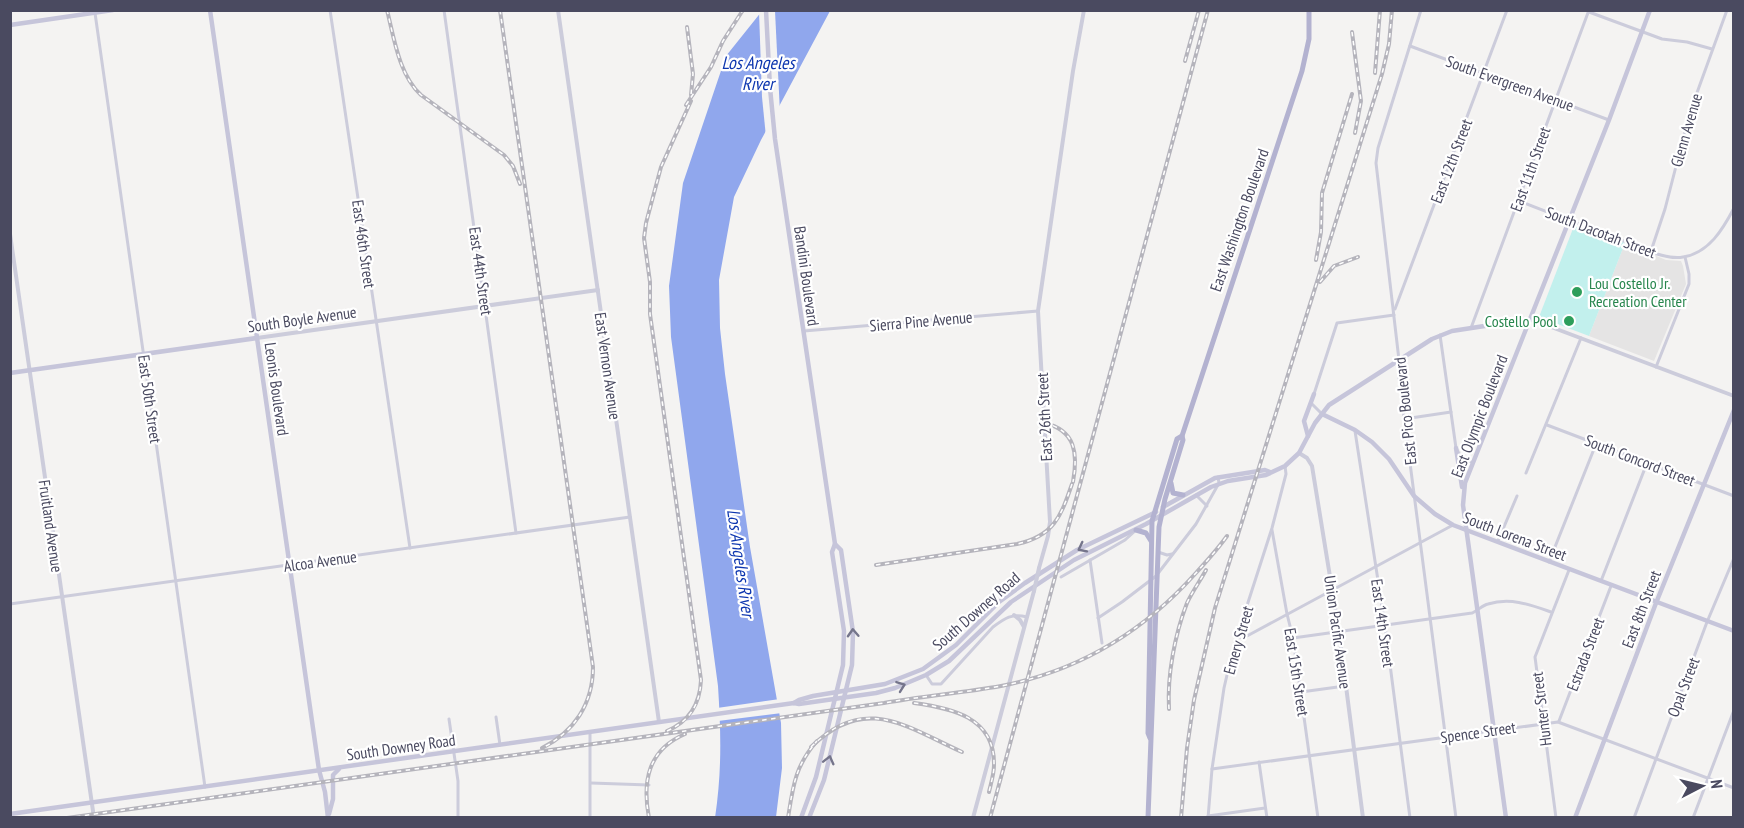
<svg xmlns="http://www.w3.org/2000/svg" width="1744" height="828" font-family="'PT Sans Narrow',sans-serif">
	<rect width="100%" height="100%" fill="#f4f3f2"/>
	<path fill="#e5e4e4" d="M1625,243L1666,260L1681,261L1683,266L1686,284L1654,361L1589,336Z"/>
	<path fill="#c2f0ed" d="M1574,226L1625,243L1589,336L1539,317Z"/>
	<path fill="#90a7ed" d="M762,11H830L761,140L734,197L719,280L720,328L725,374L750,547L781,723L782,768L776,817L715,818C722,770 721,734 718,686L671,337L669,286L683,183L726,56Z"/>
	<g fill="#f4f3f2">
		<path d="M759,11H775L780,113L766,137L762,97Z"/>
		<path d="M780,699L782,713L718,721L717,708Z"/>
	</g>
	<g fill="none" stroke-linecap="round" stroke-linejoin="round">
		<g stroke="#ccccdb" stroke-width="3">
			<path d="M330,10L410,548"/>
			<path d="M444,10L516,533"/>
			<path d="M1421,10L1378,148L1376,163L1399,360V378L1456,818"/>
			<path d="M1589,12L1662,39L1687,42L1712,49"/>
			<path d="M95,13L205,787"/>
			<path d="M1410,46L1609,120"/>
			<path d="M1519,201C1549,213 1579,224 1609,235C1628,242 1663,261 1683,257C1709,253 1723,229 1734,208"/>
			<path d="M1651,251L1665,209L1690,112L1727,10"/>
			<path d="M1395,309L1507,10"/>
			<path d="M1471,328L1589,10"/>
			<path d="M804,331L1038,311"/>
			<path d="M1440,335L1456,448L1461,457L1473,463"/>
			<path d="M1656,367L1689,284V274L1685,257"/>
			<path d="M1314,394L1337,323L1394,315"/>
			<path d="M1312,404L1322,414"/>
			<path d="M1404,419L1451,412"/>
			<path d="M1547,425L1734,496"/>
			<path d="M1355,431L1385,626L1410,818"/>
			<path d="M1526,473L1581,338"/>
			<path d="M1196,495L1207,506"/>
			<path d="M1272,530L1287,614L1293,638L1318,818"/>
			<path d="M1498,541L1517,496"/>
			<path d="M1158,552L1167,555L1172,554"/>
			<path d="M1090,560L1102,643"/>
			<path d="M1549,562L1596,444"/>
			<path d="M1061,577L1125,540L1135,531"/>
			<path d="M1601,581L1647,463"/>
			<path d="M10,604L630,517"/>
			<path d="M1098,618L1122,602L1156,576L1196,524L1219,483L1218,477"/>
			<path d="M1237,638L1247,636L1453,525"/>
			<path d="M1293,638L1472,613C1477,611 1483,605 1488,604C1511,597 1531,605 1551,612"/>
			<path d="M926,675L932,684H941L993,627C1005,618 1012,613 1027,617"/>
			<path d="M1301,692L1345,686"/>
			<path d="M496,717L500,745"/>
			<path d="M449,719L458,781V818"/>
			<path d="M1559,721L1611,586"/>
			<path d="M1259,762L1267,818"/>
			<path d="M1212,769L1558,722L1734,788"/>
			<path d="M591,783L649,785"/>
			<path d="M1208,816L1265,808"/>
			<path d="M590,818V733"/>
			<path d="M1208,818L1212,769L1224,688L1233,649L1272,528L1286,474L1285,466"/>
			<path d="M1556,818L1535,657L1569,570"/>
			<path d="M1634,818L1707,622L1734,558"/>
			<path d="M1693,818L1734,710"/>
		</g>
		<g stroke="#ccccdb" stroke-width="4">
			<path d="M558,10L659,722"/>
			<path d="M10,234L94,818"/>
			<path d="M1530,319L1734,396"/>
			<path d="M257,338L598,290"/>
			<path d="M1299,453L1307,458L1312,466L1339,632L1363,818"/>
			<path d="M1039,568L1048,536L1050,522L1038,311L1073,71L1084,10"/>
			<path d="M1014,615L1020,620L1024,627"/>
			<path d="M973,818L1034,591"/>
		</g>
		<g stroke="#c6c5da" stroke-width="4.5">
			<path d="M210,10L319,770L325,792L328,818"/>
			<path d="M766,10L770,88L775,139L835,544L832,552L844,631L843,665L816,777L801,818"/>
			<path d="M10,25L113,10"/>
			<path d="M10,373L257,338"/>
			<path d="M1322,414L1355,430L1372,442L1389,459L1414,496L1435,514L1453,525L1734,631"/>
			<path d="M1308,436L1304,421L1314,394"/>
			<path d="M1456,448L1462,487"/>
			<path d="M1163,507L1215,478L1265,470L1270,472"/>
			<path d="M794,703L799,700L813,696L885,684L923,669L956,645L999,602L1025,583L1077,550L1156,512"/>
			<path d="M10,814L794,703L799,704L876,693L895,688L926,675L949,661L1011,602L1074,560L1146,524L1211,487L1228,481L1266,475L1285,466L1299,453L1315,423L1329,405L1432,339L1452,331L1530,319"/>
			<path d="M329,814L333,799V775L339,769"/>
			<path d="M809,818L824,780L852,665L853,632L841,550L835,544"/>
			<path d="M1506,818L1463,505L1465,483L1609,120L1650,10"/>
			<path d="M1575,818L1656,603L1734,410"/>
		</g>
		<g stroke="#b3b2d0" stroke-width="5">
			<path d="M1171,483L1173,493L1183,495"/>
			<path d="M1136,530L1146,533L1151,541"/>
			<path d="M1150,738L1148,733L1152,521L1177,439L1182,436"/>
			<path d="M1148,818L1159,527L1165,499L1183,440L1182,436L1302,71L1309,39V10"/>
		</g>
		<defs>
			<g id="rail">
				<path d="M387,10C394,38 399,75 421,95L504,155L513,166L520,184"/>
				<path d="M500,10L593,667C593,704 574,732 542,748"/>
				<path d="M687,27L693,74L691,95"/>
				<path d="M1352,32L1361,101L1355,133"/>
				<path d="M1185,61L1199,10"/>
				<path d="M1375,73L1380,10"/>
				<path d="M686,105L711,67L723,41L743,10"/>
				<path d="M1316,260L1321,232L1322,193L1352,94"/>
				<path d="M1320,282L1334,266L1358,257"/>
				<path d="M1044,423C1076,430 1078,454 1073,482"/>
				<path d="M876,565L1017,544C1054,536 1061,516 1072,484"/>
				<path d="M914,703C951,708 995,717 994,765C994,774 991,783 989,792"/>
				<path d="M1169,709C1167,675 1175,634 1187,603C1192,592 1200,581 1206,570"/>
				<path d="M667,731C690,721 700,704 701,680L650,314V282L644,238L646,223L661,167L691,101"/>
				<path d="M811,747C865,694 905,726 962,752"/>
				<path d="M67,818L884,703C923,696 962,693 1001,686C1078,671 1143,632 1195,574C1206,562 1217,550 1227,536"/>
				<path d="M649,818C642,781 648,750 685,734"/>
				<path d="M788,818C793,786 795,766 817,741"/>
				<path d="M990,818L1208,10"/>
				<path d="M1181,818L1187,748L1194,700L1215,608L1382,74L1389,44L1392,10"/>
			</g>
		</defs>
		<use href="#rail" stroke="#b5b4bc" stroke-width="4"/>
		<use href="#rail" stroke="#fff" stroke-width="1.5" stroke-dasharray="4.5" stroke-linecap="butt"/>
		<path stroke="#ccccdb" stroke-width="4" d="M1034,591L1039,568"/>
	</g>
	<defs><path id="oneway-chevron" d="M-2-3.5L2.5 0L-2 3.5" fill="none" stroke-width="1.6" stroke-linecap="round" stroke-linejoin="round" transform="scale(1.5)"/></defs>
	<g stroke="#75758b">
		<use href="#oneway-chevron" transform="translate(1082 548) rotate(153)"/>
		<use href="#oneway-chevron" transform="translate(853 633) rotate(-93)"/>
		<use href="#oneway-chevron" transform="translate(901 686) rotate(-20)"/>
		<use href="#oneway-chevron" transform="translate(829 760) rotate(-76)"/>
	</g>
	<g fill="#2e9e5b" stroke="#fff" stroke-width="2">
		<circle cx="1577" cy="292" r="6"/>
		<circle cx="1569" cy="321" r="6"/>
	</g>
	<g text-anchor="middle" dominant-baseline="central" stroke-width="4.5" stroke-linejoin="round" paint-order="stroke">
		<g font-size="16" fill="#4a4a60" stroke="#fff">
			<text transform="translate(1510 83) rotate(20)">South Evergreen Avenue</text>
			<text transform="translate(1686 130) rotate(-74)">Glenn Avenue</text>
			<text transform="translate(1451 161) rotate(-69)">East 12th Street</text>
			<text transform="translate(1530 169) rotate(-70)">East 11th Street</text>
			<text transform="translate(1239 220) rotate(-71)">East Washington Boulevard</text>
			<text transform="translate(1601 232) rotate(21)">South Dacotah Street</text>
			<text transform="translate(364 244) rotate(82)">East 46th Street</text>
			<text transform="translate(481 271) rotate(82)">East 44th Street</text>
			<text transform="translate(807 276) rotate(82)">Bandini Boulevard</text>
			<text transform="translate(302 319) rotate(-8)">South Boyle Avenue</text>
			<text transform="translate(921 321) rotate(-5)">Sierra Pine Avenue</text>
			<text transform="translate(608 366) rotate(82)">East Vernon Avenue</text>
			<text transform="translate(277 389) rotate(82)">Leonis Boulevard</text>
			<text transform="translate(150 399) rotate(82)">East 50th Street</text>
			<text transform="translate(1405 411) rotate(-96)">East Pico Boulevard</text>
			<text transform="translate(1479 416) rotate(-69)">East Olympic Boulevard</text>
			<text transform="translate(1044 417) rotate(-93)">East 26th Street</text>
			<text transform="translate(1640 460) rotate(21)">South Concord Street</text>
			<text transform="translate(51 526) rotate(82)">Fruitland Avenue</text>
			<text transform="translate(1515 536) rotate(21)">South Lorena Street</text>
			<text transform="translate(320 561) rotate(-8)">Alcoa Avenue</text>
			<text transform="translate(1641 609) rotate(-69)">East 8th Street</text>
			<text transform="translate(976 611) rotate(-41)">South Downey Road</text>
			<text transform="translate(1383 623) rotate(82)">East 14th Street</text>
			<text transform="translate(1338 632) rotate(82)">Union Pacific Avenue</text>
			<text transform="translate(1238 640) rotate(-74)">Emery Street</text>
			<text transform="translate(1585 654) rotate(-69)">Estrada Street</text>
			<text transform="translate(1297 672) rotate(81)">East 15th Street</text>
			<text transform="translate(1683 687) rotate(-69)">Opal Street</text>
			<text transform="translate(1541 709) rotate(-97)">Hunter Street</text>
			<text transform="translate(1478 732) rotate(-8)">Spence Street</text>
			<text transform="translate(401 747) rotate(-8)">South Downey Road</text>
		</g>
		<g font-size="16" fill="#27864d" stroke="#fff" text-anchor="start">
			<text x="1589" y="283">Lou Costello Jr.<tspan x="1589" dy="18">Recreation Center</tspan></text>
			<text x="1557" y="321" text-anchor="end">Costello Pool</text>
		</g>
		<g font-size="18" font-style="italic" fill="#0d36af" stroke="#fff">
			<text x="758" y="62">Los Angeles<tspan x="758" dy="21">River</tspan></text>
			<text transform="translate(741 563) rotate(82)">Los Angeles River</text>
		</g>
	</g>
	<rect width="1744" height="828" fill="none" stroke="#4a4a60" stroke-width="24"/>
	<g transform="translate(1702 786) rotate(83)" stroke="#ffffff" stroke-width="4.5" paint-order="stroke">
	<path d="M0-4.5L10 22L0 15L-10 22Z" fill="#4a4a60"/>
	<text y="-9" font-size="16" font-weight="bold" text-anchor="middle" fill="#4a4a60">N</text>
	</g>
</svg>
